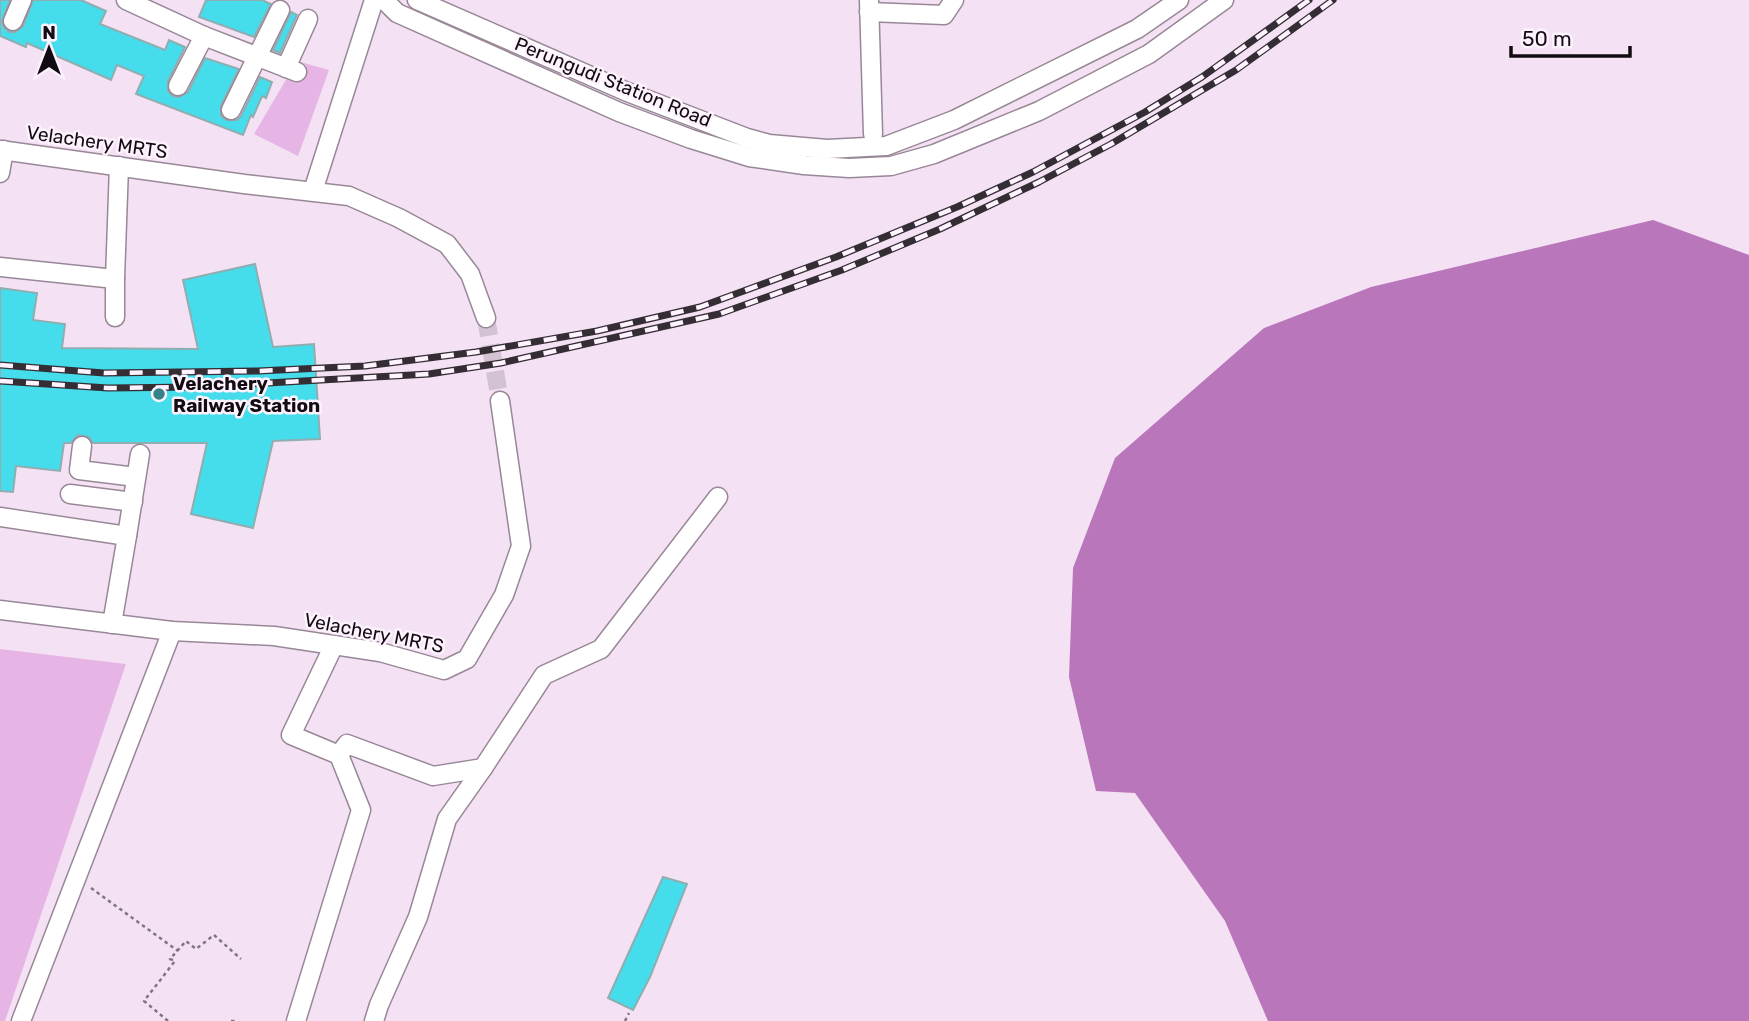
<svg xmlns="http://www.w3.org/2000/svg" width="1749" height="1021" font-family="Rubik,sans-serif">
	<rect width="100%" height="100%" fill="#f4e2f4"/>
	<g fill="#e6b5e5">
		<path d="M297,61L329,70L298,156L254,134Z"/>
		<path d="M0,649L126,664L5,1021H0Z"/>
	</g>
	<path fill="#ba76ba" d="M1653,220L1749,255V1021H1268L1225,921L1135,793L1096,791L1069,677L1073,568L1115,458L1264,328L1371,287Z"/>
	<g fill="#45dceb" stroke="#91adb0" stroke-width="2">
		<path d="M0,0H10L2,22L4,27L9,32H15L23,26L33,0H81L106,11L100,24L165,50L169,40L185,47L168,81V91L173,96L179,97L188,92L205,58L239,69L221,106V116L227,120H237L241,116L260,77L272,82L266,98L262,96L253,117L251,115L243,135L136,94L144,76L117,65L111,80L27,43L26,47L0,36Z"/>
		<path d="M206,0H262L271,4L254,37L199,17Z"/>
		<path d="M291,12L297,15L280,53L273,50Z"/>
		<path d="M255,264L273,347L314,344L320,439L273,441L253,528L191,514L207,443H93L88,437L78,435L71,443H64L60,471L16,466L13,492L0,491V288L37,293L33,320L65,324L62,348L198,349L183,280Z"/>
		<path d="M663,877L687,884L650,977L633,1010L608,998Z"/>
	</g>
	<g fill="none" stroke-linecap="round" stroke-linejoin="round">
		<path stroke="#d2c2d2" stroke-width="18" stroke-dasharray="18 9" stroke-linecap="butt" d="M486,318L500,401"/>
		<defs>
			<g id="minor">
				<path d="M126,0L204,36L297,72"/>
				<path d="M384,0L397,13L619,112L691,139L749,157L804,165L849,168L891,166L934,154L1039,111L1149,54L1224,0"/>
				<path d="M417,0L625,91L747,138L769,144L827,149L886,146L954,120L1137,29L1179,0"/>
				<path d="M869,0L873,134"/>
				<path d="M869,12L944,15L954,0"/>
				<path d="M13,21L22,0"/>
				<path d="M286,68L308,19"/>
				<path d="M178,86L204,36"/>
				<path d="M231,110L280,10"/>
				<path d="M0,150L244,184L349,196L399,218L447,244L470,274L486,318"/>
				<path d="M0,173L4,150"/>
				<path d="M313,191L374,0"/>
				<path d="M0,267L115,279L119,166"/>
				<path d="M115,279V317"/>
				<path d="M82,446L79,470L136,477"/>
				<path d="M70,494L133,502"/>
				<path d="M0,517L127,536L112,624"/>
				<path d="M127,536L140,454"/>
				<path d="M0,610L172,631L274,636L380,652L444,670L467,659L504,595L521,546L500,401"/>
				<path d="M339,755L347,744L433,776L483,768L544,675L601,649L718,497"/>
				<path d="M21,1021L172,631"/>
				<path d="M296,1021L361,810L339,755L291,735L334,645"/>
				<path d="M374,1021L379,1005L418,917L447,819L483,768"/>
			</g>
		</defs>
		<use href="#minor" stroke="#988797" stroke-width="21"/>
		<g stroke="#807580" stroke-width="2.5" stroke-dasharray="3.5 3.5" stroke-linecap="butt">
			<path d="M91,888L178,951"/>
			<path d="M168,1021L144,1001L175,961L170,959L186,941L196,949L214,935L241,959"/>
			<path d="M231,1021H235"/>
			<path d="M625,1021L629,1013"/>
		</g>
		<use href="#minor" stroke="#fff" stroke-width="18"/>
		<defs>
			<g id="rail">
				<path d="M0,365L104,373L258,371L365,366L476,352L597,331L700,307L836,257L957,207L1033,172L1145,112L1202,77L1309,0"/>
				<path d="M0,381L108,388L196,387L429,374L501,363L719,314L842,270L940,229L1039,182L1111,144L1236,70L1333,0"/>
			</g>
		</defs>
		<use href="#rail" stroke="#342d34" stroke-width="7"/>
		<use href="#rail" stroke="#fdf2fd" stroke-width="4.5" stroke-dasharray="13" stroke-linecap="butt"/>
	</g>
	<circle fill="#398188" stroke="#fdf2fd" stroke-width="2.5" cx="159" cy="394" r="7"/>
	<g text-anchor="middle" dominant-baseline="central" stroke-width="5" stroke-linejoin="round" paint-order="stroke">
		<g font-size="19" fill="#120c12" stroke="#fdf2fd">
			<text transform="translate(613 82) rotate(22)">Perungudi Station Road</text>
			<text transform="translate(97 142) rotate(8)">Velachery MRTS</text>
			<text transform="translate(374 633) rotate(11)">Velachery MRTS</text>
		</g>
		<g font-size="19" font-weight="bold" fill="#120c12" stroke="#fdf2fd" text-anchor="start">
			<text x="173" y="383">Velachery<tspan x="173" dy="22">Railway Station</tspan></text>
		</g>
	</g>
	<g transform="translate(49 49)" stroke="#fdf2fd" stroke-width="5" paint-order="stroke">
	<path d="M0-5L12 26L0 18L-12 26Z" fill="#120c12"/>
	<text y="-10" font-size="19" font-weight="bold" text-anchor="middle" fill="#120c12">N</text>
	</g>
	<path d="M1511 46v10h119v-10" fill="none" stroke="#120c12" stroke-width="3.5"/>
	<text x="1522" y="46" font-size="21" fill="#120c12" stroke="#fdf2fd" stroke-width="5" paint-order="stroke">50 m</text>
</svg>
